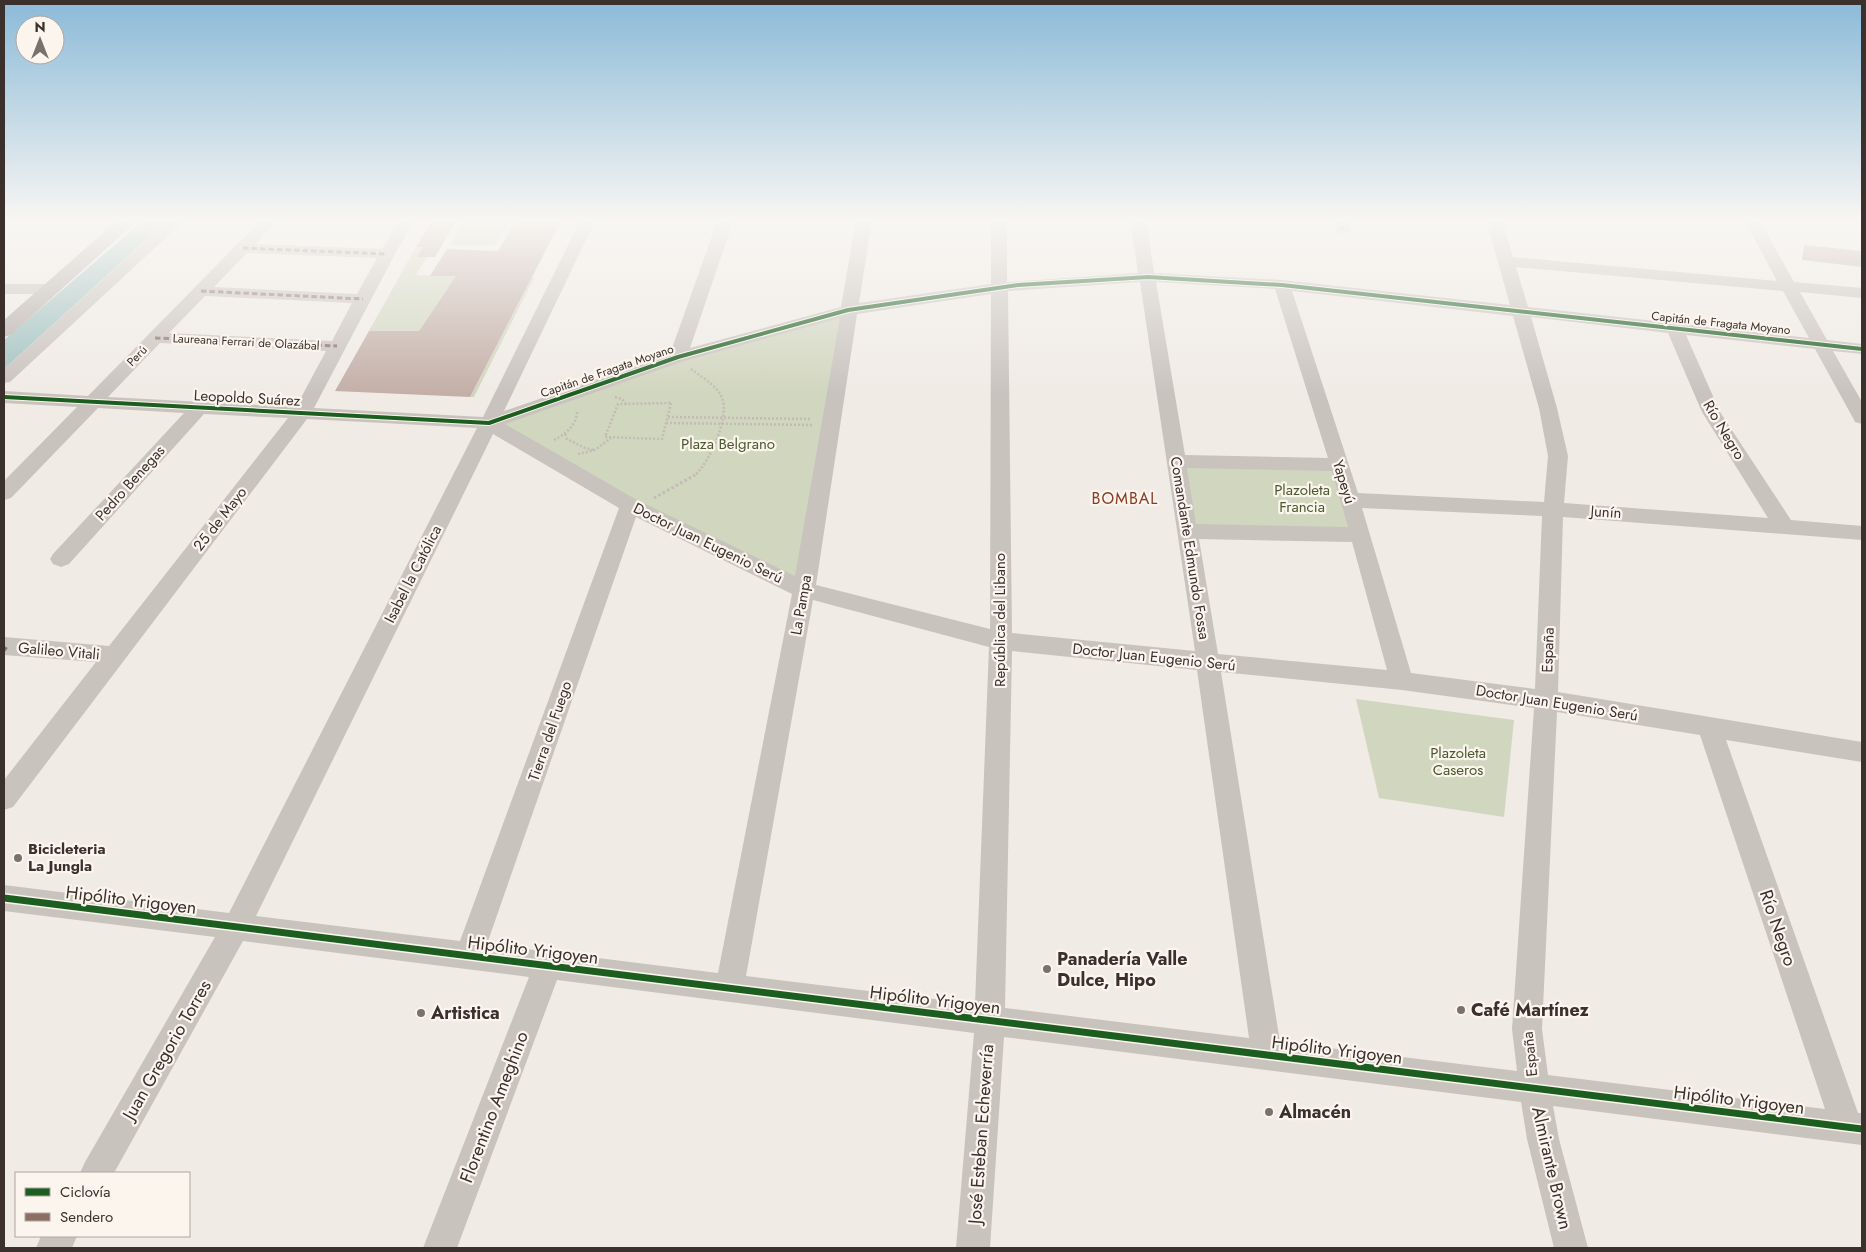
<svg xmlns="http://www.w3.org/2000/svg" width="1866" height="1252" font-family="Jost,sans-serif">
	<rect width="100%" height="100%" fill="#f0ebe5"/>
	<g fill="#d1d6bf">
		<path d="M465,219H511L495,245H450Z"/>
		<path d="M416,247H423L417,257H427L416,275L456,276L419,331H369Z"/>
		<path d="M532,278H534L474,397H470Z"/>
		<path d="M845,314L801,583L637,505L497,423L679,360Z"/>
		<path d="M1176,461L1340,465L1360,535L1187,531Z"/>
		<path d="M1356,699L1514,720L1504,817L1379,798Z"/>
	</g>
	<path fill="#a1c2c1" d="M145,219H169L4,369V340Z"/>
	<g fill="#c3afa7">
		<path d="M433,219H457L435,257H417L423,247H416Z"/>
		<path d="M517,219H562L470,397L335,391L369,331H419L456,276H430L447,249L498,251Z"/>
		<path d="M1804,245L1862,251V267L1802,260Z"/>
	</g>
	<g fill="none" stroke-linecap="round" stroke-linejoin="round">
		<g stroke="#c2bbb6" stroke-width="2.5" stroke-dasharray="2 2" stroke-linecap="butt">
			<path d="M691,369C701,377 717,385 722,398C730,417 709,464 694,476"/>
			<path d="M615,397L622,399L626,404"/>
			<path d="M671,403L662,439L605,437L618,404Z"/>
			<path d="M668,417L812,419"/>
			<path d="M666,423L813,425"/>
			<path d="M565,434L567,439L585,448L594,450"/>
			<path d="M554,440C567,433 577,425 577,410"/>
			<path d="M578,454L595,450L611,438"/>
		</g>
		<path stroke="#c2bbb6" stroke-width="3" stroke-dasharray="2.5 2.5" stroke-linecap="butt" d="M654,498L695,475"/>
		<g fill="#c9c3be" fill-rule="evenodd">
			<path d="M170,219H186L10,382L4,383V369Z"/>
			<path d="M262,219H278L256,244L382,249L400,219H415L395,254L314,408L483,417L581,219H596L504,411L670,354L718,219H734L690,348L841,307L856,219H872L859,303L991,284V219H1007V282L1138,273L1130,219H1146L1154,273L1282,280L1510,305L1486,219H1502L1513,257L1777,281L1744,219H1759L1794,282L1862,288V298L1800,292L1827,340L1862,344V354L1833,351L1862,402V424L1855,422L1853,418L1815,349L1686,335L1720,412L1791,520L1862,526V540L1563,517L1558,692L1862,742V762L1726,740L1858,1113H1862V1145L1553,1106L1559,1139L1588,1248H1554L1527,1139L1521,1102L1004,1037L990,1248H956L974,1033L557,980L457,1248H423L529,977L243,941L114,1173H80L85,1162L215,937L4,911V885L229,913L477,428L307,419L13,807L4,810V780L96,662L4,655V637L109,646L288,418L204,414L69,564L61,567L53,564L50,559L53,554L184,413L98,408L11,498L4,500V481L77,407L4,403V391L88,396ZM247,253L377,258L357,294L214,287ZM1516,267L1783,291L1809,338L1528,307ZM1140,282L1195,651L1012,633L1008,291ZM1156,282L1275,289L1328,458L1185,455ZM1292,291L1513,316L1539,408L1548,456L1544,502L1358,493ZM991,294L990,629L816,585L857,314ZM205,296L352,303L332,341L169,333ZM1531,317L1668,333L1702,412L1768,518L1564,503L1568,456L1557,408ZM840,318L795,576L637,500L505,424L684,361ZM160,343L326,351L296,407L108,397ZM493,434L619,508L460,941L256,916ZM1187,468L1332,471L1348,527L1196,524ZM1362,508L1542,516L1535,689L1411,673ZM636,517L792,594L718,973L487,944ZM1199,539L1352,542L1387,670L1218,654ZM813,600L989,647L975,1004L746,976ZM1012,651L1197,670L1249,1038L1005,1008ZM1221,672L1402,690L1534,708L1512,1029L1517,1071L1280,1042ZM1557,712L1700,735L1825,1109L1548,1075L1542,1029Z"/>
			<path d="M1330,219H1346L1351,230L1348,233H1338Z"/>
			<path d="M4,284H53L59,286L61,289L59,292L53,294H4Z"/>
			<path d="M41,1236H77L72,1248H36Z"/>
		</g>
		<path fill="#b8b1ad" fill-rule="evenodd" d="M119,219H139L11,335L4,337V320Z"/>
		<g stroke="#8d6e63" stroke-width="3" stroke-dasharray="5.5 3" stroke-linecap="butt">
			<path d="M1338,219L1343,230"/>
			<path d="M243,248L387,254"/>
			<path d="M201,291L363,299"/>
			<path d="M155,338L337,346"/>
		</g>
		<path stroke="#8d6e63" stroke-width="4" stroke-dasharray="8 4" stroke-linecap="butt" d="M4,650L6,647"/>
		<defs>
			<path id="cycleway-far1" d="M4,397L489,423L678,357L848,310L1018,285L1148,277L1282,285L1862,349"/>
			<path id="cycleway" d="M4,898L1862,1129"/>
		</defs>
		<use href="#cycleway-far1" stroke="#fbf5ee" stroke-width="6"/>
		<use href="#cycleway" stroke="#fbf5ee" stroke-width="10"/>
		<use href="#cycleway-far1" stroke="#1b5e20" stroke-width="4"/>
		<use href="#cycleway" stroke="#1b5e20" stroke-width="7"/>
	</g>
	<linearGradient id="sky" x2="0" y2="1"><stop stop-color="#8bbad8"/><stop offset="0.56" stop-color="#f8f6f3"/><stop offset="1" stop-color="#f8f6f3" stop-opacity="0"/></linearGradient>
	<rect width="1866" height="394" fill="url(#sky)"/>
	<g fill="#7a716c" stroke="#fbf5ee" stroke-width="2">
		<circle cx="18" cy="858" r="5"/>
		<circle cx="1047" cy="969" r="5"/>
		<circle cx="1461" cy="1010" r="5"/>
		<circle cx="421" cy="1013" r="5"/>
		<circle cx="1269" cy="1112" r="5"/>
	</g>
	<g text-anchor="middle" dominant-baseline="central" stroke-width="4.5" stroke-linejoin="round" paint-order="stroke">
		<g font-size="12" fill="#3b302b" stroke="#fbf5ee">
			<text transform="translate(1721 323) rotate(6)">Capitán de Fragata Moyano</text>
			<text transform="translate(246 342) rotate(3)">Laureana Ferrari de Olazábal</text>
			<text transform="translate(137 356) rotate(-46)">Perú</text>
			<text transform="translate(607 371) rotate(-19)">Capitán de Fragata Moyano</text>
		</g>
		<g font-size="15" fill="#3b302b" stroke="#fbf5ee">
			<text transform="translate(247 398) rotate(3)">Leopoldo Suárez</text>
			<text transform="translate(1724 430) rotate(59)">Río Negro</text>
			<text transform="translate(1344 482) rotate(73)">Yapeyú</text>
			<text transform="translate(130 483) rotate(-48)">Pedro Benegas</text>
			<text transform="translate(1606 512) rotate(4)">Junín</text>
			<text transform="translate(220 519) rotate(-52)">25 de Mayo</text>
			<text transform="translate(708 543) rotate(26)">Doctor Juan Eugenio Serú</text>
			<text transform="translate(1190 548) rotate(81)">Comandante Edmundo Fossa</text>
			<text transform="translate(413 574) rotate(-63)">Isabel la Católica</text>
			<text transform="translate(801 605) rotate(-80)">La Pampa</text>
			<text transform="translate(1000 620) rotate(-90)">República del Libano</text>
			<text transform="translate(1548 650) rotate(-88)">España</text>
			<text transform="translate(59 651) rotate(5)">Galileo Vitali</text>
			<text transform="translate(1154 657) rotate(6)">Doctor Juan Eugenio Serú</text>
			<text transform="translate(1557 703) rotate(9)">Doctor Juan Eugenio Serú</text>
			<text transform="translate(550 731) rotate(-71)">Tierra del Fuego</text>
			<text transform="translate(1530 1054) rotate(-96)">España</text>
		</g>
		<g font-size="15" fill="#4a5a2e" stroke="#fbf5ee">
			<text x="728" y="444">Plaza Belgrano</text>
			<text x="1302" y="490">Plazoleta<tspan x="1302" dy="17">Francia</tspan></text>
			<text x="1458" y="753">Plazoleta<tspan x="1458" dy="17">Caseros</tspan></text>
		</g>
		<g font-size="15" font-weight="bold" fill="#3b302b" stroke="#fbf5ee" text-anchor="start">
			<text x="28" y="849">Bicicleteria<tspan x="28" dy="17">La Jungla</tspan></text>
		</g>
		<g font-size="16" letter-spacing="1" fill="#8c3b22" stroke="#fbf5ee">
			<text x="1125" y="498">BOMBAL</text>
		</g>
		<g font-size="18" fill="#3b302b" stroke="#fbf5ee">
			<text transform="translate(131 900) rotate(7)">Hipólito Yrigoyen</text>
			<text transform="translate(1778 928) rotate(71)">Río Negro</text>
			<text transform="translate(533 950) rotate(7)">Hipólito Yrigoyen</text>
			<text transform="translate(935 1000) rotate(7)">Hipólito Yrigoyen</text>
			<text transform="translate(167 1050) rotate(-60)">Juan Gregorio Torres</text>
			<text transform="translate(1337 1050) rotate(7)">Hipólito Yrigoyen</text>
			<text transform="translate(1739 1100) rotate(7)">Hipólito Yrigoyen</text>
			<text transform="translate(494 1107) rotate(-69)">Florentino Ameghino</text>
			<text transform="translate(981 1134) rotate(-86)">José Esteban Echeverría</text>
			<text transform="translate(1552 1168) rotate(77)">Almirante Brown</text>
		</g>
		<g font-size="18" font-weight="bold" fill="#3b302b" stroke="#fbf5ee" text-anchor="start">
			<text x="1057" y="959">Panadería Valle<tspan x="1057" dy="21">Dulce, Hipo</tspan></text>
			<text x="1471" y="1010">Café Martínez</text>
			<text x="431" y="1013">Artistica</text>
			<text x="1279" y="1112">Almacén</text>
		</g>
	</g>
	<rect width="1866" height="1252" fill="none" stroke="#3b302b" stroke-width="10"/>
	<rect x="15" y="1172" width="175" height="65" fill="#fbf5ee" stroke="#aea6a0"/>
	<rect x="25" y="1188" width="25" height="8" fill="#1b5e20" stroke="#aea6a0"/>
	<text x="60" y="1197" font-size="15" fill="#3b302b">Ciclovía</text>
	<rect x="25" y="1213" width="25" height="8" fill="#8d6e63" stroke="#aea6a0"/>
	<text x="60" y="1222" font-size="15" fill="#3b302b">Sendero</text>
	<g transform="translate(40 40)"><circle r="24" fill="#fbf5ee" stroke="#aea6a0"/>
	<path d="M0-4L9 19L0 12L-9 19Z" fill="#7a716c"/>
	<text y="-8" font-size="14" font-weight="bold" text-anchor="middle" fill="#3b302b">N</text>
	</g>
</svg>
